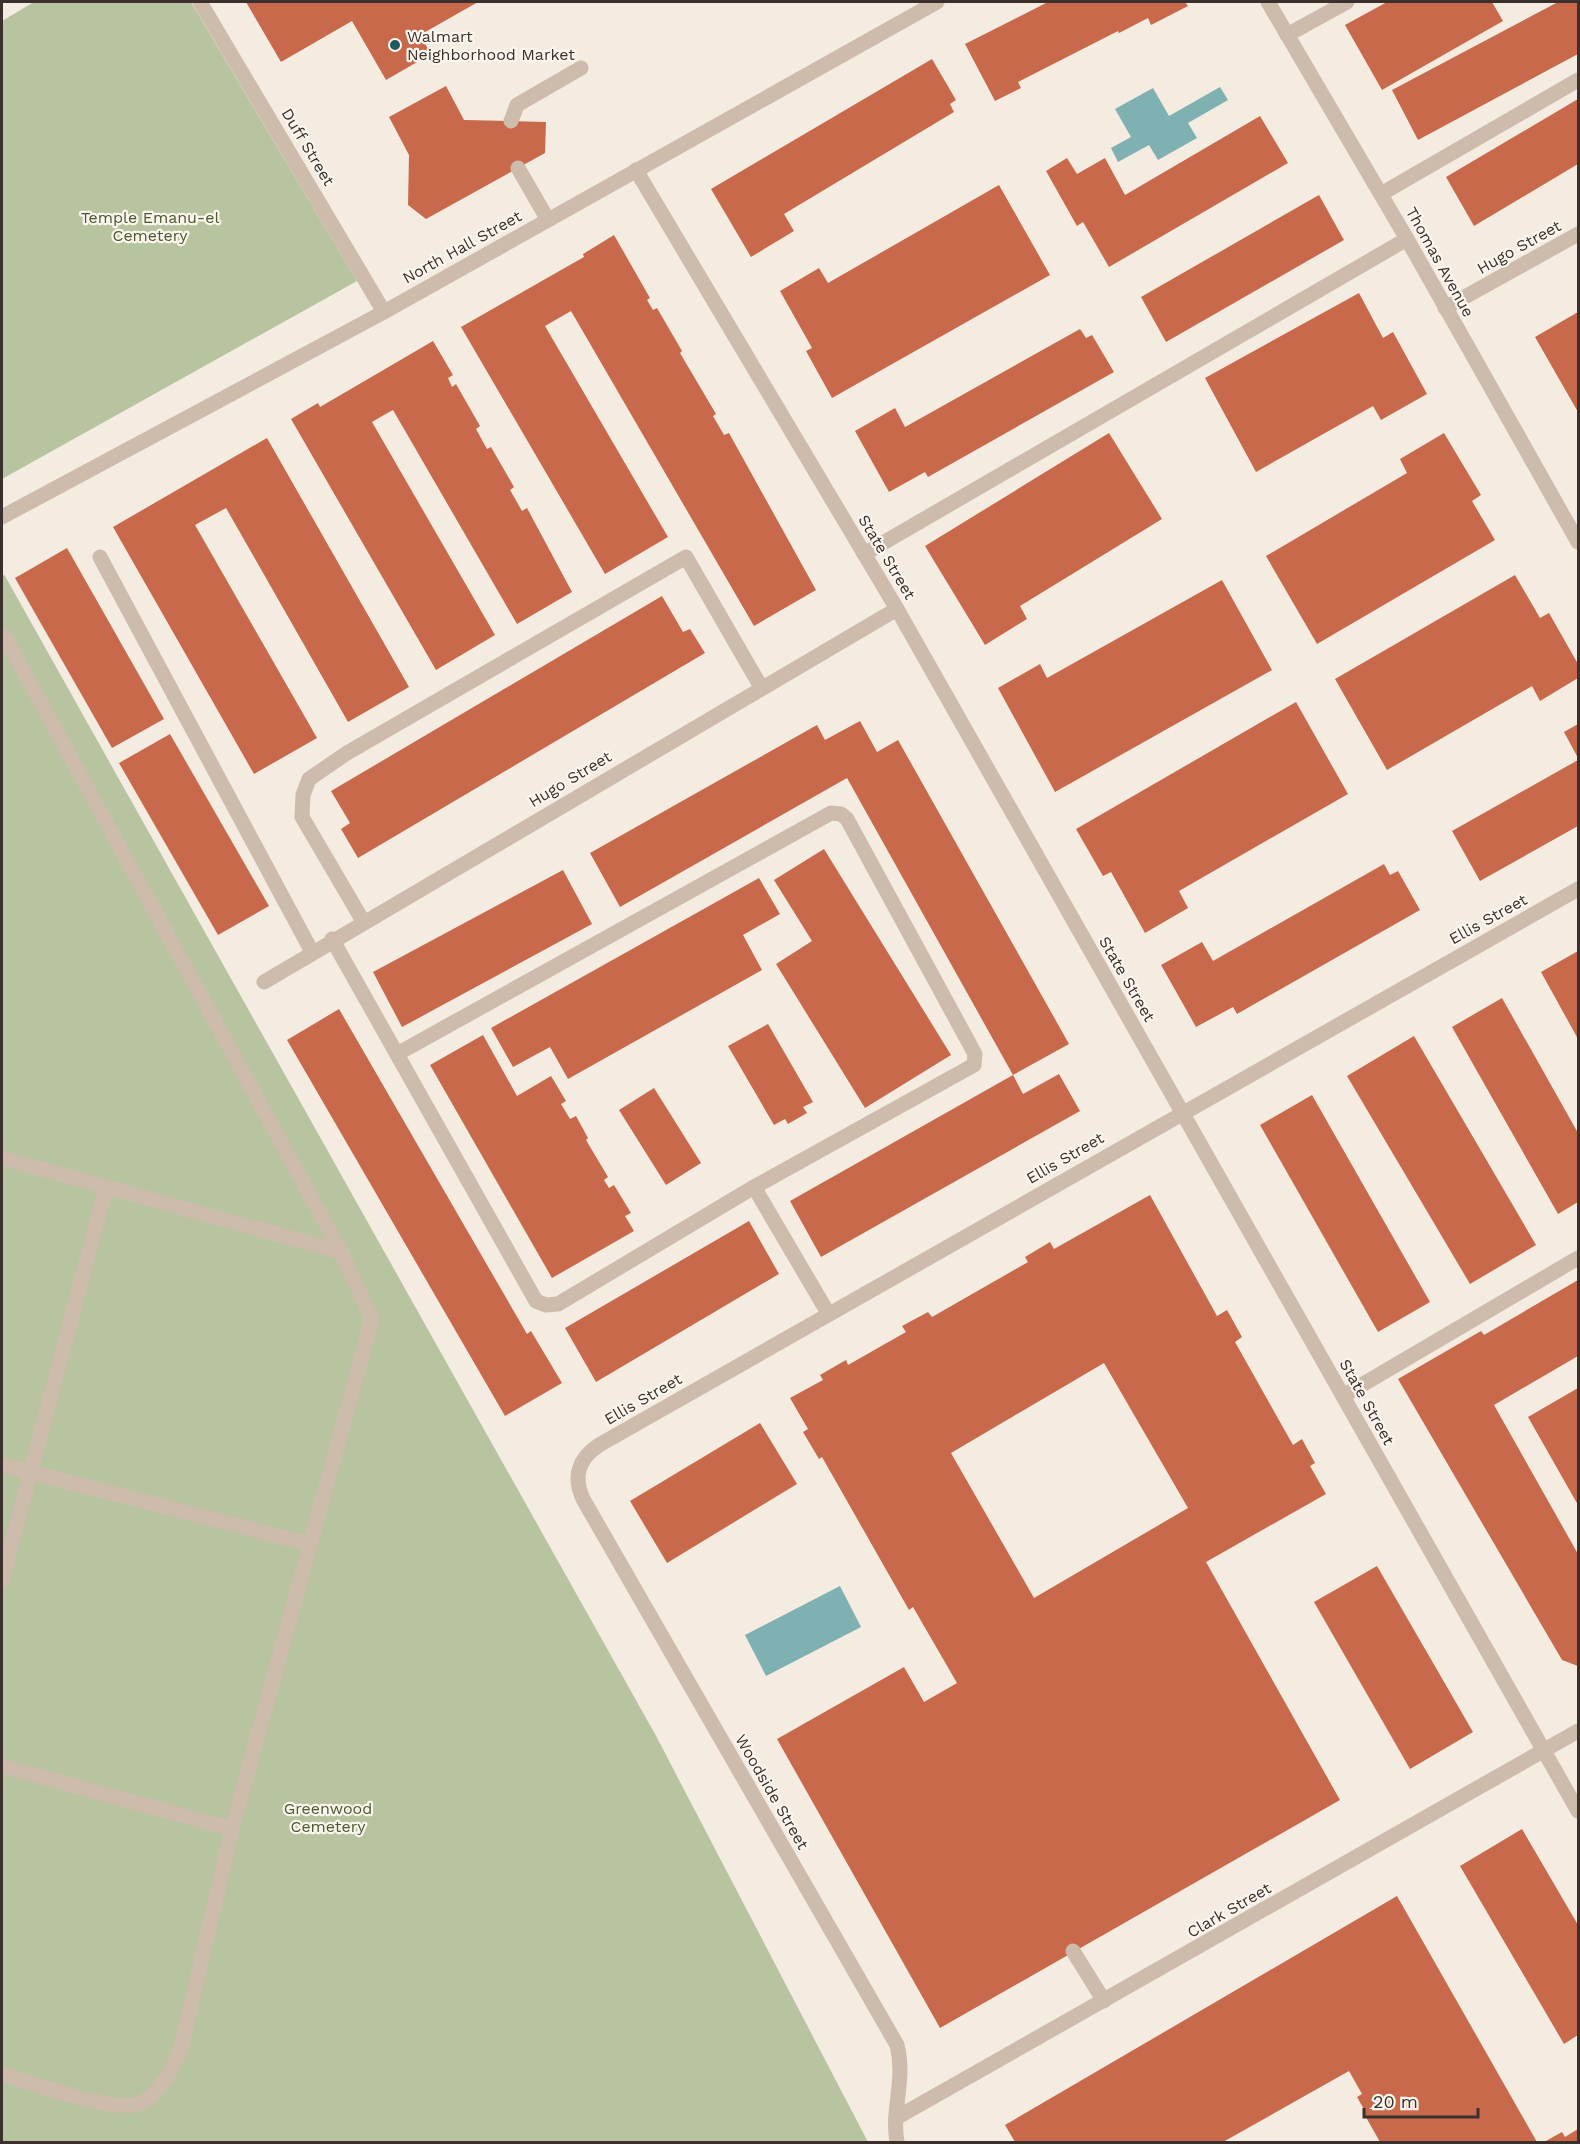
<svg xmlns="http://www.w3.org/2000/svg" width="1580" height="2144" font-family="'Work Sans',sans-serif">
	<rect width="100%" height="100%" fill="#f4ebe1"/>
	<g fill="#b8c4a0">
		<path d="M34,2H191L357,281L2,479V21Z"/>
		<path d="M2,574L5,576L655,1734L868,2142H2Z"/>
	</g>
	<g fill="#7fb0b2">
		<path d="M1220,87L1228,100L1188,123L1197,138L1158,160L1149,145L1118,162L1111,148L1131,137L1115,109L1153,88L1169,116Z"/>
		<path d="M840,1586L861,1627L766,1676L745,1635Z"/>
	</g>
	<g fill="#c8694b" fill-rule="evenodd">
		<path d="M246,2H478L420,35L431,54L386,80L352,21L281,62Z"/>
		<path d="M1048,2H1185L1188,6L1151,25L1148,18L1119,33L1118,31L1018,82L1021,88L995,101L965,44Z"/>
		<path d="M1387,2H1492L1503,21L1382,90L1345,25Z"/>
		<path d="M1558,2H1578V54L1418,140L1392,90Z"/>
		<path d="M932,59L956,100L950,104L954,112L784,214L794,231L751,257L711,189Z"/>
		<path d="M446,86L464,120L546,122L545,153L426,219L408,205L409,155L389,117Z"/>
		<path d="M1578,99V164L1474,226L1446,177Z"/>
		<path d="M1260,116L1288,163L1109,267L1083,222L1077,226L1046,171L1067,158L1077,174L1105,158L1125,195Z"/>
		<path d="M999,185L1050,275L832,398L806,351L812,348L780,291L819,268L828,283Z"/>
		<path d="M1319,195L1344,240L1166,342L1141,297Z"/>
		<path d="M614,235L650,298L647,300L653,310L657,308L682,351L680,353L716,414L713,416L724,435L729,433L816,590L754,626L571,311L545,326L668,537L605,574L461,327L584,257L583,254Z"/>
		<path d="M1359,293L1383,338L1393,332L1427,394L1381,420L1373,406L1256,472L1205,378Z"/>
		<path d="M1578,312V412L1535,337Z"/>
		<path d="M1080,329L1086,338L1092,335L1114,372L928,477L925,472L889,492L855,431L895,408L905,427Z"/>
		<path d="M433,341L453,375L448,378L452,387L456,384L480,426L476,429L487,449L491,447L514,487L510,490L522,511L527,508L572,592L517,624L393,410L384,415L372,422L495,635L436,670L291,419L318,403L320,407Z"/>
		<path d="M1109,433L1162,519L1020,606L1027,619L985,645L925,546Z"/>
		<path d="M1444,433L1481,495L1472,501L1495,540L1317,644L1266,556L1407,473L1400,459Z"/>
		<path d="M267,438L409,687L348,722L226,508L195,525L317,738L254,774L113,527Z"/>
		<path d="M67,548L164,719L112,748L15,578Z"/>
		<path d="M1515,575L1540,618L1549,613L1578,664V678L1540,701L1532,686L1387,770L1335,679Z"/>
		<path d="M1222,580L1272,670L1055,792L998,688L1040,664L1047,678Z"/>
		<path d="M662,596L683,632L690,629L705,653L358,858L341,829L350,823L331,791Z"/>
		<path d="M1296,702L1348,794L1179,891L1188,908L1145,933L1111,872L1103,876L1076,829Z"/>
		<path d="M860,721L877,752L898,740L1069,1044L1013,1075L847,778L620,907L590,853L817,725L825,740Z"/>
		<path d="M1578,724V758L1564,732Z"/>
		<path d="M170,734L269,906L218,935L119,763Z"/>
		<path d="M1578,760V826L1480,881L1452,831Z"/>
		<path d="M824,849L951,1055L865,1108L776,964L812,941L774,880Z"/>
		<path d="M1384,864L1390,875L1398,871L1420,910L1237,1014L1233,1007L1196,1027L1161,965L1202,942L1213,961Z"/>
		<path d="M563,870L592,924L402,1027L373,972Z"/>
		<path d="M759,878L780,914L743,935L762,970L568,1079L550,1047L513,1067L491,1028Z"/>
		<path d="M1578,951V1039L1541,972Z"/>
		<path d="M1502,998L1578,1133V1202L1558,1214L1452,1027Z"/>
		<path d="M339,1009L527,1334L531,1331L562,1383L505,1416L287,1040Z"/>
		<path d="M768,1024L813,1102L803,1107L807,1113L788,1124L785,1119L774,1125L728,1046Z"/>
		<path d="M483,1035L517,1096L551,1076L566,1101L561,1104L570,1119L576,1116L588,1138L586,1140L608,1177L604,1180L609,1188L614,1185L631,1213L625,1216L634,1231L552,1278L430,1065Z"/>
		<path d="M1414,1036L1536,1245L1470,1284L1347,1076Z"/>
		<path d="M1059,1074L1080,1111L821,1257L790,1201L1013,1075L1023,1094Z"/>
		<path d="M654,1088L701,1163L666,1185L619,1110Z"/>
		<path d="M1312,1095L1430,1302L1378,1332L1260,1125Z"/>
		<path d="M1150,1195L1217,1316L1227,1310L1242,1337L1235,1342L1293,1445L1302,1439L1315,1463L1310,1466L1326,1494L1206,1562L1340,1800L940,2028L777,1739L904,1667L924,1702L957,1683L913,1607L909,1610L822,1457L819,1459L803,1432L808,1429L790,1398L823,1380L820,1375L846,1360L848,1365L906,1332L902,1326L928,1312L932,1317L1028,1262L1025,1257L1050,1242L1054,1249ZM1104,1363L1188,1508L1034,1598L951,1453Z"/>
		<path d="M749,1221L779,1274L596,1382L565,1328Z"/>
		<path d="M1578,1280V1356L1494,1405L1578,1554V1666L1562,1660L1398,1379L1481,1331L1484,1335Z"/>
		<path d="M1578,1388V1505L1528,1417Z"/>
		<path d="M760,1423L797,1484L667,1563L630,1501Z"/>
		<path d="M1377,1566L1473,1732L1410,1769L1314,1602Z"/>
		<path d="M1522,1829L1578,1925V2035L1564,2044L1460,1866Z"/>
		<path d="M1397,1896L1537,2142H1380L1363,2112L1365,2111L1357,2097L1362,2094L1349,2071L1223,2142H1015L1005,2125Z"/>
		<path d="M1578,2129V2142H1544L1562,2132L1565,2137Z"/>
	</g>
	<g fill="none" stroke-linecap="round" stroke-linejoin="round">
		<g stroke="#cdbbac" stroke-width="15">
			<path d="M1287,35L1347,2"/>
			<path d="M511,121L517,105L581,68"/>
			<path d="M518,168L548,220"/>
			<path d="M1381,194L1578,80"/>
			<path d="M864,554L1407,239"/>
			<path d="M100,557L312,952"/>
			<path d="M2,636L5,637L341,1252L2,1158"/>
			<path d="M363,921L302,817L303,795L309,779L347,753L686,557L761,687"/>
			<path d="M332,939L536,1301L546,1305L558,1304L754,1187L828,1313"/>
			<path d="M397,1054L831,813L841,814L847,819L975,1054L974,1065L754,1187"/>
			<path d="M1343,1396L1578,1258"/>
			<path d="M2,1465L309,1544"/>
			<path d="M2,1580L106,1187"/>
			<path d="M2,1766L232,1829"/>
			<path d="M1073,1951L1104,2001"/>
			<path d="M2,2074C29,2082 118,2115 141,2103C162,2092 172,2068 181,2048L232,1829L372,1319L341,1252"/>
		</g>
		<g stroke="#cdbbac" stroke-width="15">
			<path d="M200,2L384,312"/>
			<path d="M1268,2L1407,239L1578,542"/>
			<path d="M636,170L897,609L1578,1811"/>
			<path d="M1445,308L1578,234"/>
			<path d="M264,982L897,609"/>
			<path d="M896,2118L1578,1731"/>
			<path d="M897,2142C891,2109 906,2081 897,2045L583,1499C573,1477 578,1459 599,1445L1578,889"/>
		</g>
		<path stroke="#cdbbac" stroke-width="15" d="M2,517L384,312L937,2"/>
	</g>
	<circle fill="#1f5a5e" stroke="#fbf5ee" stroke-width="2" cx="395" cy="45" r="6"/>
	<g text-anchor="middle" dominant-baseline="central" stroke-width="4.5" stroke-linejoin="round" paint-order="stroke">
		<g font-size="16" fill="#3b302b" stroke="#fbf5ee" text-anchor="start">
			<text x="407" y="36">Walmart<tspan x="407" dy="18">Neighborhood Market</tspan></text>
		</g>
		<g font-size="16" fill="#3b302b" stroke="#fbf5ee">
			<text transform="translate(308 147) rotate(59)">Duff Street</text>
			<text transform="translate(462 247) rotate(-29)">North Hall Street</text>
			<text transform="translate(1519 247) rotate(-29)">Hugo Street</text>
			<text transform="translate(1440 262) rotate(61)">Thomas Avenue</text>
			<text transform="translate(887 557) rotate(59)">State Street</text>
			<text transform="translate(570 779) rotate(-31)">Hugo Street</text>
			<text transform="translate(1488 919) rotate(-29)">Ellis Street</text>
			<text transform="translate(1127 979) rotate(60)">State Street</text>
			<text transform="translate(1065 1158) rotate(-30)">Ellis Street</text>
			<text transform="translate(643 1399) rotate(-30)">Ellis Street</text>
			<text transform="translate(1367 1402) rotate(61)">State Street</text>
			<text transform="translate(772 1792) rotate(60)">Woodside Street</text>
			<text transform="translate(1229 1910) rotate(-30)">Clark Street</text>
		</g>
		<g font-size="16" fill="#4a5a2e" stroke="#fbf5ee">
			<text x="150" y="217">Temple Emanu-el<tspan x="150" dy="18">Cemetery</tspan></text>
			<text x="328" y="1808">Greenwood<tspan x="328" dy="18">Cemetery</tspan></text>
		</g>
	</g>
	<rect width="1580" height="2144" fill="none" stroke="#3b302b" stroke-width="6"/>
	<path d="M1364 2108v9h114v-9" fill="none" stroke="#3b302b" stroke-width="3"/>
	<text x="1373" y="2108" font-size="18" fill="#3b302b" stroke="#fbf5ee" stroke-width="4.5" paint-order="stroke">20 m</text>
</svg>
